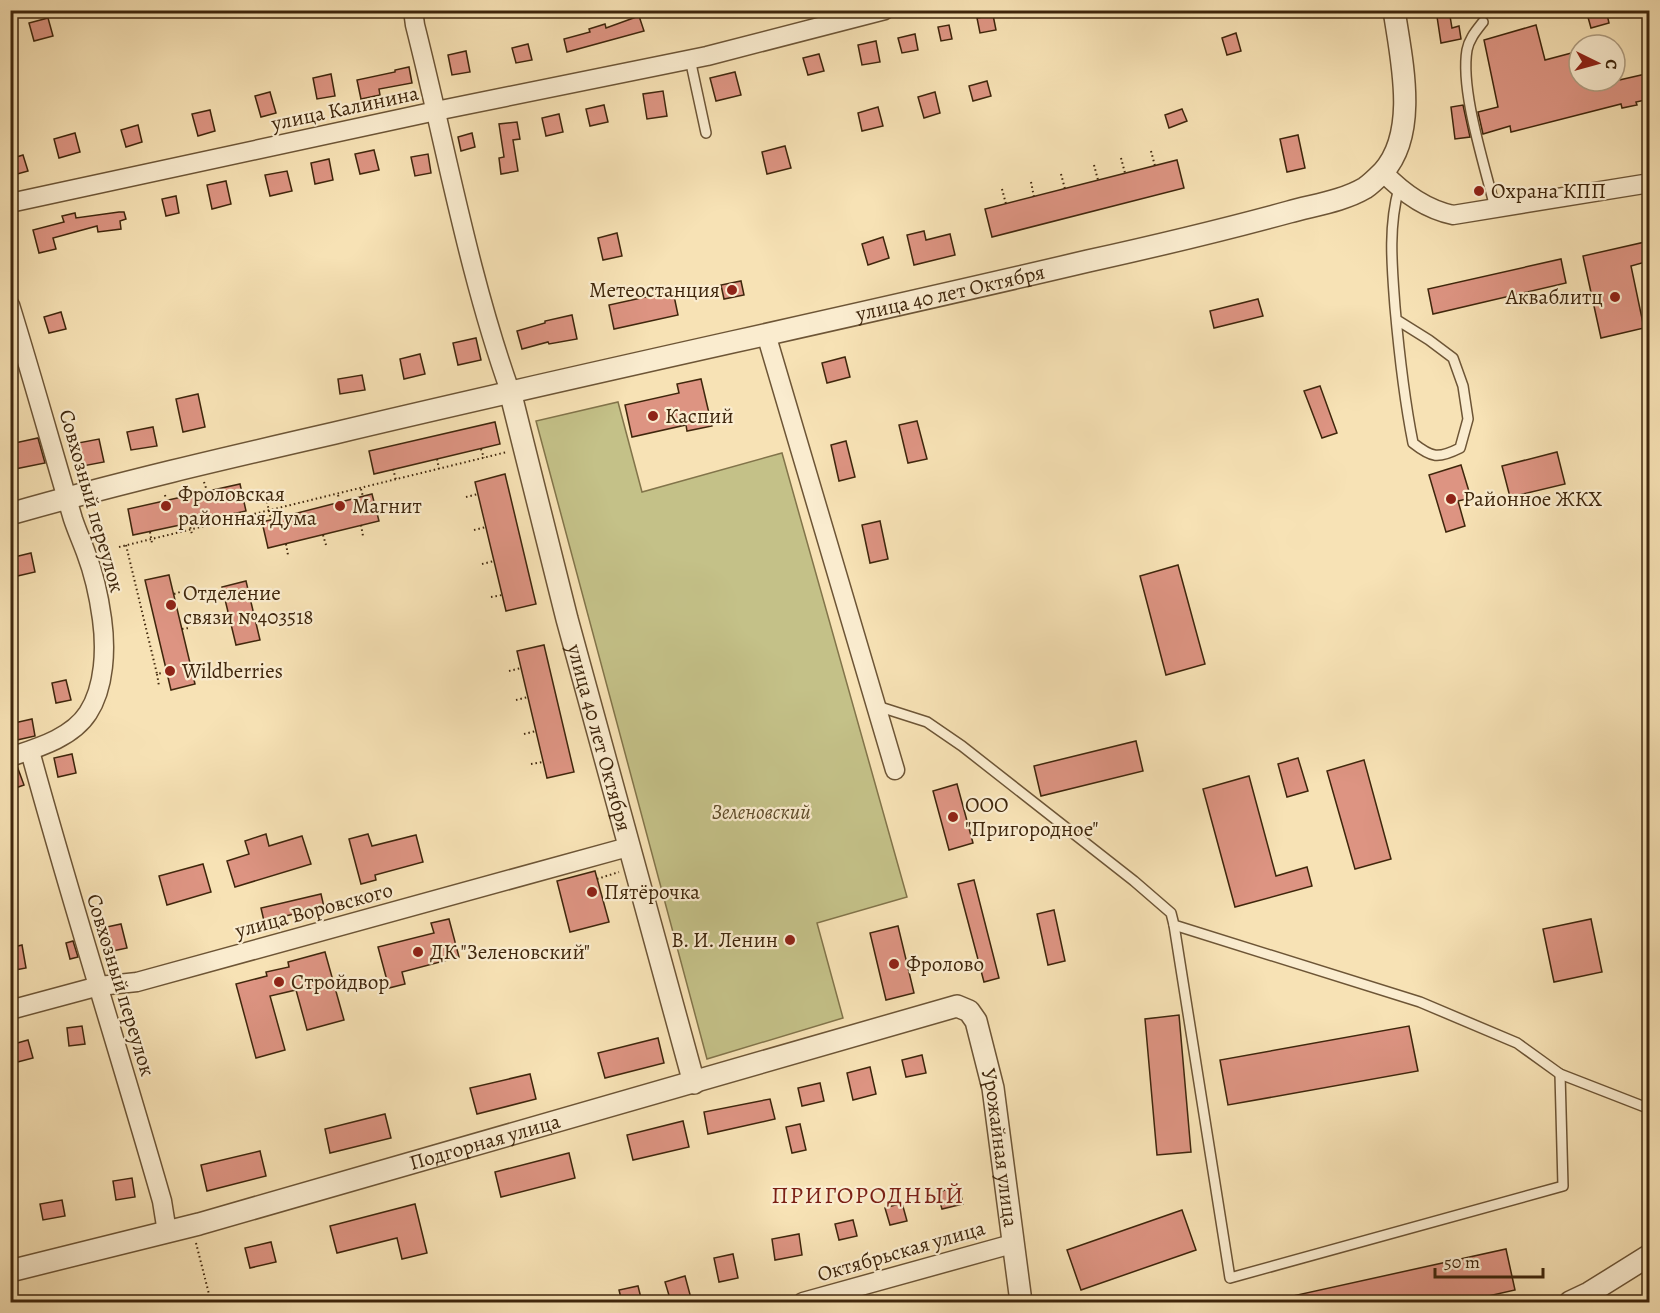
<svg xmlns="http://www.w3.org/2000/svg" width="1660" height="1313" font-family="Alegreya,serif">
	<rect width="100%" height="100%" fill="#f7e2b5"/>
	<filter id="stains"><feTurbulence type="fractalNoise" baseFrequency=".00333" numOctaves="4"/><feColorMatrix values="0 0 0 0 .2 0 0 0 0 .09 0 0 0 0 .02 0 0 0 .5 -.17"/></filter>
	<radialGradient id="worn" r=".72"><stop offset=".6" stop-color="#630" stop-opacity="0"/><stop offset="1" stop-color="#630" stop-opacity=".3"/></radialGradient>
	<path fill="#c4c188" stroke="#82744a" stroke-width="1.5" d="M618,402L642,492L782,453L907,897L817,923L843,1018L707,1059L536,421Z"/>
	<g fill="#dd9482" stroke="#3f260c" stroke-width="1.5">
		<path d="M1436,10H1449L1452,28L1459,26L1461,39L1441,43Z"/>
		<path d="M1586,10H1606L1609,23L1591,28Z"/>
		<path d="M993,15L996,30L980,33L977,18Z"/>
		<path d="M639,16L644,31L567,52L564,39L590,32L589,29L605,24L606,28Z"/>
		<path d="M48,18L53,36L34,41L29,23Z"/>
		<path d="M949,25L952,39L941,41L938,27Z"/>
		<path d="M1536,25L1545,60L1579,51V81H1615L1650,73V99L1636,102L1637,105L1622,108L1621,104L1511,132L1510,126L1483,134L1478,112L1498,107L1484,40Z"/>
		<path d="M1236,33L1241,51L1227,55L1222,38Z"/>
		<path d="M915,34L918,50L902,53L898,38Z"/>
		<path d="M876,41L880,62L862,65L858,45Z"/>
		<path d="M528,44L532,60L516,63L512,48Z"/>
		<path d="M466,51L470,72L452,75L448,55Z"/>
		<path d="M819,54L824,71L808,75L803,58Z"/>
		<path d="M409,67L412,83L379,89L380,95L361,99L357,80L395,72V70Z"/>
		<path d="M735,72L741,95L716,101L710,78Z"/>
		<path d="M331,74L335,96L317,99L313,78Z"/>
		<path d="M987,81L991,96L973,101L969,86Z"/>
		<path d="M663,91L667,116L647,119L643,94Z"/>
		<path d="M270,92L276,113L261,117L255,96Z"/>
		<path d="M935,92L940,113L924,118L918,97Z"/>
		<path d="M604,105L608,122L590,126L586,109Z"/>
		<path d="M1463,105L1470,137L1455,139L1451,107Z"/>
		<path d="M878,107L883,126L862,131L858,113Z"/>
		<path d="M1182,109L1187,121L1169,128L1165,115Z"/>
		<path d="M210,110L215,131L198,136L192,114Z"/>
		<path d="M559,114L563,132L546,136L542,118Z"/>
		<path d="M517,122L520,139L513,140L518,171L501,174L499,158L504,157L499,124Z"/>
		<path d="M138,125L142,142L126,147L121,130Z"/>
		<path d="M75,133L80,152L59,158L54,139Z"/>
		<path d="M472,133L475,147L461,151L458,137Z"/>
		<path d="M1298,135L1305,168L1287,172L1280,139Z"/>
		<path d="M785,146L791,168L767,174L762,152Z"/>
		<path d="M374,150L379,170L360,174L355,154Z"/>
		<path d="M428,154L431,173L415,176L411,157Z"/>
		<path d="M23,155L28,171L10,176V159Z"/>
		<path d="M329,159L333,180L315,184L311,163Z"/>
		<path d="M1177,160L1184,188L992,237L985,209Z"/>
		<path d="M287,171L292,191L270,196L265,175Z"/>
		<path d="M226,181L231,204L212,209L207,185Z"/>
		<path d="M176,196L179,213L166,216L162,199Z"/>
		<path d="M119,212H124L126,219L120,221L121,229L98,232L97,226L53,238L56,249L39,253L33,230L64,222L62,216L75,213L76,218Z"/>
		<path d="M924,231L926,240L950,234L955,255L914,265L907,235Z"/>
		<path d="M617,233L622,256L603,260L598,238Z"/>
		<path d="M883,237L889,258L868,265L862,244Z"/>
		<path d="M1645,242L1649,261L1631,266L1644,328L1601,338L1583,256Z"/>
		<path d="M1561,259L1566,283L1433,314L1428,289Z"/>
		<path d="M741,281L744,295L724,299L721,285Z"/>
		<path d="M673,291L678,315L614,329L609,305Z"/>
		<path d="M1258,299L1263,316L1214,328L1210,311Z"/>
		<path d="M61,312L66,329L49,333L44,317Z"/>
		<path d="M572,315L577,339L549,344L548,342L522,349L517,331L545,323V321Z"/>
		<path d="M476,338L481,360L458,365L453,343Z"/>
		<path d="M420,354L425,374L404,379L400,359Z"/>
		<path d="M845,357L850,377L827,383L822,363Z"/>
		<path d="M362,375L365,390L340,394L338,379Z"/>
		<path d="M701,379L712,426L687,431L686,425L632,437L625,405L679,393L677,384Z"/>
		<path d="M1320,386L1337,433L1322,438L1304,391Z"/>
		<path d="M198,394L205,427L183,432L176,399Z"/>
		<path d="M917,421L927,459L908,463L899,425Z"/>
		<path d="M495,422L500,444L374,474L369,451Z"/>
		<path d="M153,427L157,446L131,450L127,432Z"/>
		<path d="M38,438L45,463L10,470V444Z"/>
		<path d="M99,439L104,462L83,466L78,443Z"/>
		<path d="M846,441L855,477L839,481L831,445Z"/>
		<path d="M1557,452L1565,484L1510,497L1502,466Z"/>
		<path d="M1461,465L1471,498L1458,501L1465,526L1446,532L1429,475Z"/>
		<path d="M505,474L536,604L506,611L475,482Z"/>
		<path d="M240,484L246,511L133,535L128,509Z"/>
		<path d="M372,494L379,521L268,548L262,522Z"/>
		<path d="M880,521L888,559L870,563L862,525Z"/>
		<path d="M31,553L35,572L13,577L10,558Z"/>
		<path d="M1178,565L1205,664L1166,675L1140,576Z"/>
		<path d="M169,575L195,684L171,690L145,580Z"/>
		<path d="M246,581L260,640L236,645L222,587Z"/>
		<path d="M544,645L574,772L547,778L517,651Z"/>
		<path d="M66,680L71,700L56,703L52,683Z"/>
		<path d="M32,719L35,736L17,740L14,723Z"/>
		<path d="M1136,741L1143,771L1041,796L1034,766Z"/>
		<path d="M72,754L76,773L58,777L54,758Z"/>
		<path d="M1298,758L1308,791L1287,797L1278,764Z"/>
		<path d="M1364,760L1391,859L1355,869L1327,771Z"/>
		<path d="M17,766L24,785L10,790V768Z"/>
		<path d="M1249,776L1276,876L1307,867L1312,886L1235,907L1203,789Z"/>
		<path d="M957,784L973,843L949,850L933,791Z"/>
		<path d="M266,834L269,846L302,836L311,864L235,887L227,861L249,854L245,841Z"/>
		<path d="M368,834L372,846L416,835L423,862L375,875L376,880L361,884L349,839Z"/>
		<path d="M203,864L211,892L167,905L159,876Z"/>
		<path d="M595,871L609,922L570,932L557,881Z"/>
		<path d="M974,880L999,978L984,982L958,884Z"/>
		<path d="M321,894L324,907L264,921L261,908Z"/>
		<path d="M1054,910L1065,961L1048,965L1037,914Z"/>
		<path d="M449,919L459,957L402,972L405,984L389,988L378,947L434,933L431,923Z"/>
		<path d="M1591,919L1602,972L1554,982L1543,929Z"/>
		<path d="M121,924L127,948L108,952L102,928Z"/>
		<path d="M898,926L914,993L886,1000L870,933Z"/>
		<path d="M73,941L78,957L70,959L66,943Z"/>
		<path d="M22,945L26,968L10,971V948Z"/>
		<path d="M325,952L344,1020L307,1030L296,990L270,996L285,1050L256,1058L236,984L267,976L266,972L289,967L288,962Z"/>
		<path d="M1179,1015L1191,1152L1157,1155L1145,1019Z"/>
		<path d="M82,1026L85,1044L69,1046L67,1028Z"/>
		<path d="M1409,1026L1418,1071L1228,1105L1220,1060Z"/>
		<path d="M658,1038L664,1063L605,1078L598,1053Z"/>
		<path d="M28,1040L33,1058L10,1064V1045Z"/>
		<path d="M922,1055L926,1073L906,1077L902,1060Z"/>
		<path d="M870,1067L876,1094L853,1100L847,1073Z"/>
		<path d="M530,1074L536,1099L477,1114L470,1088Z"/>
		<path d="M820,1083L824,1101L802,1106L798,1088Z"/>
		<path d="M770,1099L775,1119L708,1134L704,1112Z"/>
		<path d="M385,1114L391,1138L330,1153L325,1129Z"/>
		<path d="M683,1121L689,1147L633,1160L627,1135Z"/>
		<path d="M800,1124L806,1150L792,1153L786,1127Z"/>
		<path d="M260,1151L266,1176L207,1191L201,1165Z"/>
		<path d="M569,1153L575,1178L501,1197L495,1172Z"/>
		<path d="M132,1178L135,1197L116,1200L113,1181Z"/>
		<path d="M959,1187L963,1204L942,1209L937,1192Z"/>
		<path d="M62,1200L65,1216L43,1220L40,1204Z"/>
		<path d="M902,1203L907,1221L890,1225L885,1208Z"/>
		<path d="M415,1204L427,1253L402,1259L397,1238L337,1253L330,1226Z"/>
		<path d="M1182,1210L1196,1250L1081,1290L1067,1250Z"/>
		<path d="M853,1220L857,1236L839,1240L835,1224Z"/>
		<path d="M799,1234L802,1255L775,1260L772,1239Z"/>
		<path d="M271,1242L276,1262L250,1268L245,1248Z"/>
		<path d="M1506,1249L1515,1290L1462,1302H1288V1297Z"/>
		<path d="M733,1254L738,1278L719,1282L714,1258Z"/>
		<path d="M685,1276L692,1302H671L665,1282Z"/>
		<path d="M638,1286L642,1302H622L619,1290Z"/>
	</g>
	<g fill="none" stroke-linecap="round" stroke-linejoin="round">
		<defs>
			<g id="service">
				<path d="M1483,22C1476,31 1469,39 1467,50C1460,91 1485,166 1495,208"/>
				<path d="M690,59L706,133"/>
				<path d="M1397,320L1429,340L1453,358L1463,386L1468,419L1460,448C1438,459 1432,458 1413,443C1404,398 1399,352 1395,307C1392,267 1388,227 1399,188"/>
				<path d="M877,706L927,722L962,746L1134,881L1171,913L1174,925L1420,1002L1517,1043L1560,1074L1650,1109"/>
				<path d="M1174,925L1230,1278L1563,1186L1560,1074"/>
				<path d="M10,1300L11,1302"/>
			</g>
			<g id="minor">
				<path d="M413,10L415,25C446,147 468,273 510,391"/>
				<path d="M1383,172C1403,193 1425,209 1453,215L1650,183"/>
				<path d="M10,203L436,111L707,56L885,10"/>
				<path d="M10,305C32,376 52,448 73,519C77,531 82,542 86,553C94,574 99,597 102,619C106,648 105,687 88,713C72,738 37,748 10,757"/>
				<path d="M766,334L895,770"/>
				<path d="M30,751C71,902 119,1051 162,1201L167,1232"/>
				<path d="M10,1010L99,986L137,982L628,847"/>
				<path d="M803,1302L1012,1244"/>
			</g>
			<g id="tertiary">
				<path id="s1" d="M510,391L567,619L694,1083"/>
				<path id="s2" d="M10,514C118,483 226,458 335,433C586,373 838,320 1088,261C1156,246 1223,230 1289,212C1314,205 1343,201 1365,188C1371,184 1378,177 1383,172C1419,132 1401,58 1394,10"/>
				<path id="s3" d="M10,1271L199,1224L957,1006L969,1011L976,1021L993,1088L1021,1302"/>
				<path d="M1570,1302L1589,1293L1650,1255"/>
			</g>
		</defs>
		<use href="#service" stroke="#6d5536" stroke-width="12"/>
		<use href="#minor" stroke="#6d5536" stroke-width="21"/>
		<use href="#tertiary" stroke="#6d5536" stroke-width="24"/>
		<g stroke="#3f260c" stroke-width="2" stroke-dasharray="1.5 3" stroke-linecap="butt">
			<path d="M1151,151L1155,166"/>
			<path d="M1121,158L1125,173"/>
			<path d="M1094,165L1098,180"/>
			<path d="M1061,174L1065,189"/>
			<path d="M1031,182L1034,197"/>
			<path d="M1002,189L1006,204"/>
			<path d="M481,449L484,458"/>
			<path d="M437,459L439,469"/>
			<path d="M393,469L396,480"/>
			<path d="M204,482L207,491"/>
			<path d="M361,489L363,497"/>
			<path d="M265,493L271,520"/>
			<path d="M165,495L166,500"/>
			<path d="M338,495L340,502"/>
			<path d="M466,497L478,494"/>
			<path d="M229,515L231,524"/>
			<path d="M189,523L192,534"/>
			<path d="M361,525L363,536"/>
			<path d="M474,530L486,527"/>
			<path d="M150,532L152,543"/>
			<path d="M323,535L326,545"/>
			<path d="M286,544L288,555"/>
			<path d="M126,545L157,674L167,672"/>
			<path d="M119,547L507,452"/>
			<path d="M482,564L494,561"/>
			<path d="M174,594L180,592"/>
			<path d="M491,597L502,595"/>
			<path d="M182,629L189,628"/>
			<path d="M191,667L198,665"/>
			<path d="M509,671L521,668"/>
			<path d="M157,674L159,686"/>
			<path d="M516,700L528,697"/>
			<path d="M524,734L536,731"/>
			<path d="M531,764L543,762"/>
			<path d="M597,879L619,872"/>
			<path d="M196,1243L211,1302"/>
		</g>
		<use href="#service" stroke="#faeccf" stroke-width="9"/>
		<use href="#minor" stroke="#faeccf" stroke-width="18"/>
		<use href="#tertiary" stroke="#faeccf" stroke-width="21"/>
	</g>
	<g fill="#8f2418" stroke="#faeccf" stroke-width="2">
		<circle cx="1479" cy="191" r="6"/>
		<circle cx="732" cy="290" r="6"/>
		<circle cx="1615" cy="297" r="6"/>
		<circle cx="653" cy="416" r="6"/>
		<circle cx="1451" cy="499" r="6"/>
		<circle cx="166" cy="506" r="6"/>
		<circle cx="340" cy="506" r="6"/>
		<circle cx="171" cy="605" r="6"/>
		<circle cx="170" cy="671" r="6"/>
		<circle cx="953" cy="817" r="6"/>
		<circle cx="592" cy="892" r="6"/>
		<circle cx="790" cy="940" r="6"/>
		<circle cx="418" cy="952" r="6"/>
		<circle cx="894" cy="964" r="6"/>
		<circle cx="279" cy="982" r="6"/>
	</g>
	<g text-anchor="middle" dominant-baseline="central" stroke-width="4.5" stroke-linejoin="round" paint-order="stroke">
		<g font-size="21" fill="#3f260c" stroke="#faeccf">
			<text transform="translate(345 108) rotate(-12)">улица Калинина</text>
			<text stroke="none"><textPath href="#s2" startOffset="966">улица 40 лет Октября</textPath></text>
			<text transform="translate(92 501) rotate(74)">Совхозный переулок</text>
			<text stroke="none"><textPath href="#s1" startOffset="358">улица 40 лет Октября</textPath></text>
			<text transform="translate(314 910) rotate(-15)">улица Воровского</text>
			<text transform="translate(121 985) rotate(73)">Совхозный переулок</text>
			<text stroke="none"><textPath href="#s3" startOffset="492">Подгорная улица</textPath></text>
			<text stroke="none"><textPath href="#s3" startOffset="1138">Урожайная улица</textPath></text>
			<text transform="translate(901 1251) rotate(-16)">Октябрьская улица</text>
		</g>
		<g font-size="21" fill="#3f260c" stroke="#faeccf" text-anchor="start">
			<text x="1491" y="191">Охрана КПП</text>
			<text x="720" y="290" text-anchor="end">Метеостанция</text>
			<text x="1603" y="297" text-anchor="end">Акваблитц</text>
			<text x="665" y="416">Каспий</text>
			<text x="178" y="494">Фроловская<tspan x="178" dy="24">районная Дума</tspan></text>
			<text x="1463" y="499">Районное ЖКХ</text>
			<text x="352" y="506">Магнит</text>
			<text x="183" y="593">Отделение<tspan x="183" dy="24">связи №403518</tspan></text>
			<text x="182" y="671">Wildberries</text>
			<text x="965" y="805">ООО<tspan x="965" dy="24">"Пригородное"</tspan></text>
			<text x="604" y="892">Пятёрочка</text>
			<text x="778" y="940" text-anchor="end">В. И. Ленин</text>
			<text x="430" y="952">ДК "Зеленовский"</text>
			<text x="906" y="964">Фролово</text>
			<text x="291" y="982">Стройдвор</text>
		</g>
		<g font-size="21" font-style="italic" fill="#604d2b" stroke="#faeccf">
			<text x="761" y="812">Зеленовский</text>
		</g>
		<g font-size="24" letter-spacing="1.5" fill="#7a1f14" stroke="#faeccf">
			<text x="868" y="1195">ПРИГОРОДНЫЙ</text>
		</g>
	</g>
	<rect width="1660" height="1313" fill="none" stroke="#f7e2b5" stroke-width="36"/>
	<rect x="12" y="12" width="1636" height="1289" fill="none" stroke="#3f260c" stroke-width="3"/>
	<rect x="18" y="18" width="1624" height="1277" fill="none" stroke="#3f260c" stroke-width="1.5"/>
	<g transform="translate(1597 63) rotate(95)"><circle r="28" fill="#faeccf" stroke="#af9d81" stroke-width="1.5"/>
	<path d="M0-4.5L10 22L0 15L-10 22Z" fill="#8f2418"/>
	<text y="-9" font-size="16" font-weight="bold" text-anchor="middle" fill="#3f260c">С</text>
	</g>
	<path d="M1435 1268v9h108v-9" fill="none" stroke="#3f260c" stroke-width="3"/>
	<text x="1444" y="1268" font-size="18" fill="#3f260c" stroke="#faeccf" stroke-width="4.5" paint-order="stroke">50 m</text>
	<rect width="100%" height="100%" filter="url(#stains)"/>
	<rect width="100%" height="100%" fill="url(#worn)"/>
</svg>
